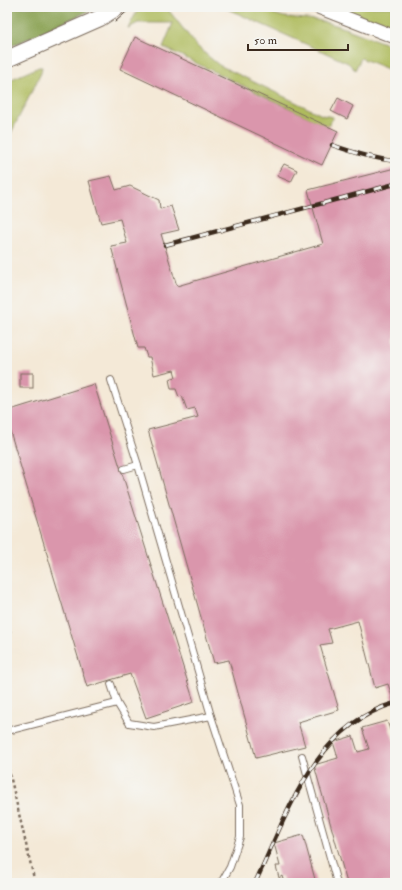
<svg xmlns="http://www.w3.org/2000/svg" width="402" height="890" font-family="'IM FELL Double Pica',serif">
	<rect width="100%" height="100%" fill="#f6f6f2"/>
	<filter id="ink" filterUnits="userSpaceOnUse"><feTurbulence type="fractalNoise" baseFrequency=".025" numOctaves="2"/><feDisplacementMap in="SourceGraphic" scale="8" xChannelSelector="R" yChannelSelector="G"/><feConvolveMatrix kernelMatrix="1 2 1 2 8 2 1 2 1" color-interpolation-filters="sRGB"/></filter>
	<filter id="wash" filterUnits="userSpaceOnUse"><feTurbulence type="fractalNoise" baseFrequency=".012" numOctaves="4" result="noise"/><feDisplacementMap in="SourceGraphic" scale="16" xChannelSelector="R" yChannelSelector="G"/><feGaussianBlur stdDeviation="0.9" result="paint"/><feColorMatrix in="noise" values="0 0 0 0 0 0 0 0 0 0 0 0 0 0 0 0 0 1.4 0 .05"/><feComposite in="paint" operator="in"/></filter>
	<g filter="url(#wash)">
		<rect width="100%" height="100%" fill="#f4e9d7"/>
		<g fill="#afbb5d" stroke="#75723e">
			<path d="M141,7H166L197,46L208,56L219,65L322,115L333,117L328,127L163,47L173,23H138L128,28L136,13Z"/>
			<path d="M223,7H263L274,14L284,17L317,20L339,26L395,47V72L361,58L355,70L348,63Z"/>
			<path d="M332,7H395V32Z"/>
			<path d="M39,67H42L41,73L7,141V81Z"/>
		</g>
		<path fill="#8ba354" stroke="#636639" d="M7,7H98L7,48Z"/>
		<g id="blocks">
			<g fill="#da96ac">
				<path d="M135,37L338,131L322,165L120,69Z"/>
				<path d="M338,98L353,106L347,119L331,111Z"/>
				<path d="M284,164L297,170L291,182L277,176Z"/>
				<path d="M395,168V706L388,684L375,688L358,621L328,629L332,643L320,645L339,710L298,722L305,746L256,758L229,660L214,663L148,430L198,417L195,408L187,410L182,396L179,397L176,389H171L169,379L176,377L174,370L154,375L150,357H147L144,348H138L111,246L127,243L120,219L101,223L89,181L111,176L116,190L130,186L159,200L160,209L171,206L179,230L161,234L177,286L323,244L308,190Z"/>
				<rect x="20" y="373" width="13" height="15"/>
				<path d="M94,384L194,702L146,718L130,674L87,687L7,421V411Z"/>
				<path d="M7,619L11,632L7,633Z"/>
				<path d="M387,721L394,741H395V883H347L314,765L338,758L333,742L353,736L358,752L369,749L362,728Z"/>
				<path d="M303,835L316,883H284L282,876L279,878L276,866H280L274,843Z"/>
			</g>
		</g>
	</g>
	<g filter="url(#ink)">
		<use href="#blocks" fill-opacity="0" stroke="#7c6d5f" stroke-width="1"/>
		<g fill="none" stroke-linecap="round" stroke-linejoin="round">
			<defs>
				<g id="service">
					<path d="M111,380L138,465L211,716"/>
					<path d="M124,469L138,465"/>
					<path d="M111,684L117,703L129,723L154,727L211,716L240,805V837L230,867L221,883"/>
					<path d="M7,731L117,703"/>
					<path d="M302,756L337,883"/>
				</g>
				<path id="minor" d="M318,7L395,37"/>
				<path id="tertiary" d="M7,59L100,18L117,7"/>
			</defs>
			<use href="#service" stroke="#7c6d5f" stroke-width="8"/>
			<use href="#minor" stroke="#7c6d5f" stroke-width="15"/>
			<use href="#tertiary" stroke="#7c6d5f" stroke-width="18"/>
			<path stroke="#7c6d5f" stroke-width="2.5" stroke-dasharray="3 3" stroke-linecap="butt" d="M7,762L35,883"/>
			<use href="#service" stroke="#fff" stroke-width="6"/>
			<use href="#minor" stroke="#fff" stroke-width="13"/>
			<use href="#tertiary" stroke="#fff" stroke-width="16"/>
			<path stroke="#3b2a1e" stroke-width="1" d="M115,22L132,7"/>
			<defs>
				<g id="rail">
					<path d="M332,145C352,152 374,159 395,161"/>
					<path d="M165,245L395,184"/>
					<path d="M255,883C287,815 314,726 395,703"/>
				</g>
			</defs>
			<use href="#rail" stroke="#3b2a1e" stroke-width="4.5"/>
			<use href="#rail" stroke="#f6f6f2" stroke-width="3" stroke-dasharray="9" stroke-linecap="butt"/>
		</g>
	</g>
	<rect width="402" height="890" fill="none" stroke="#f6f6f2" stroke-width="24"/>
	<path d="M248 44v6h100v-6" fill="none" stroke="#3b2a1e" stroke-width="2"/>
	<text x="254" y="44" font-size="12" fill="#3b2a1e" stroke="#f6f6f2" stroke-width="3" paint-order="stroke">50 m</text>
</svg>
